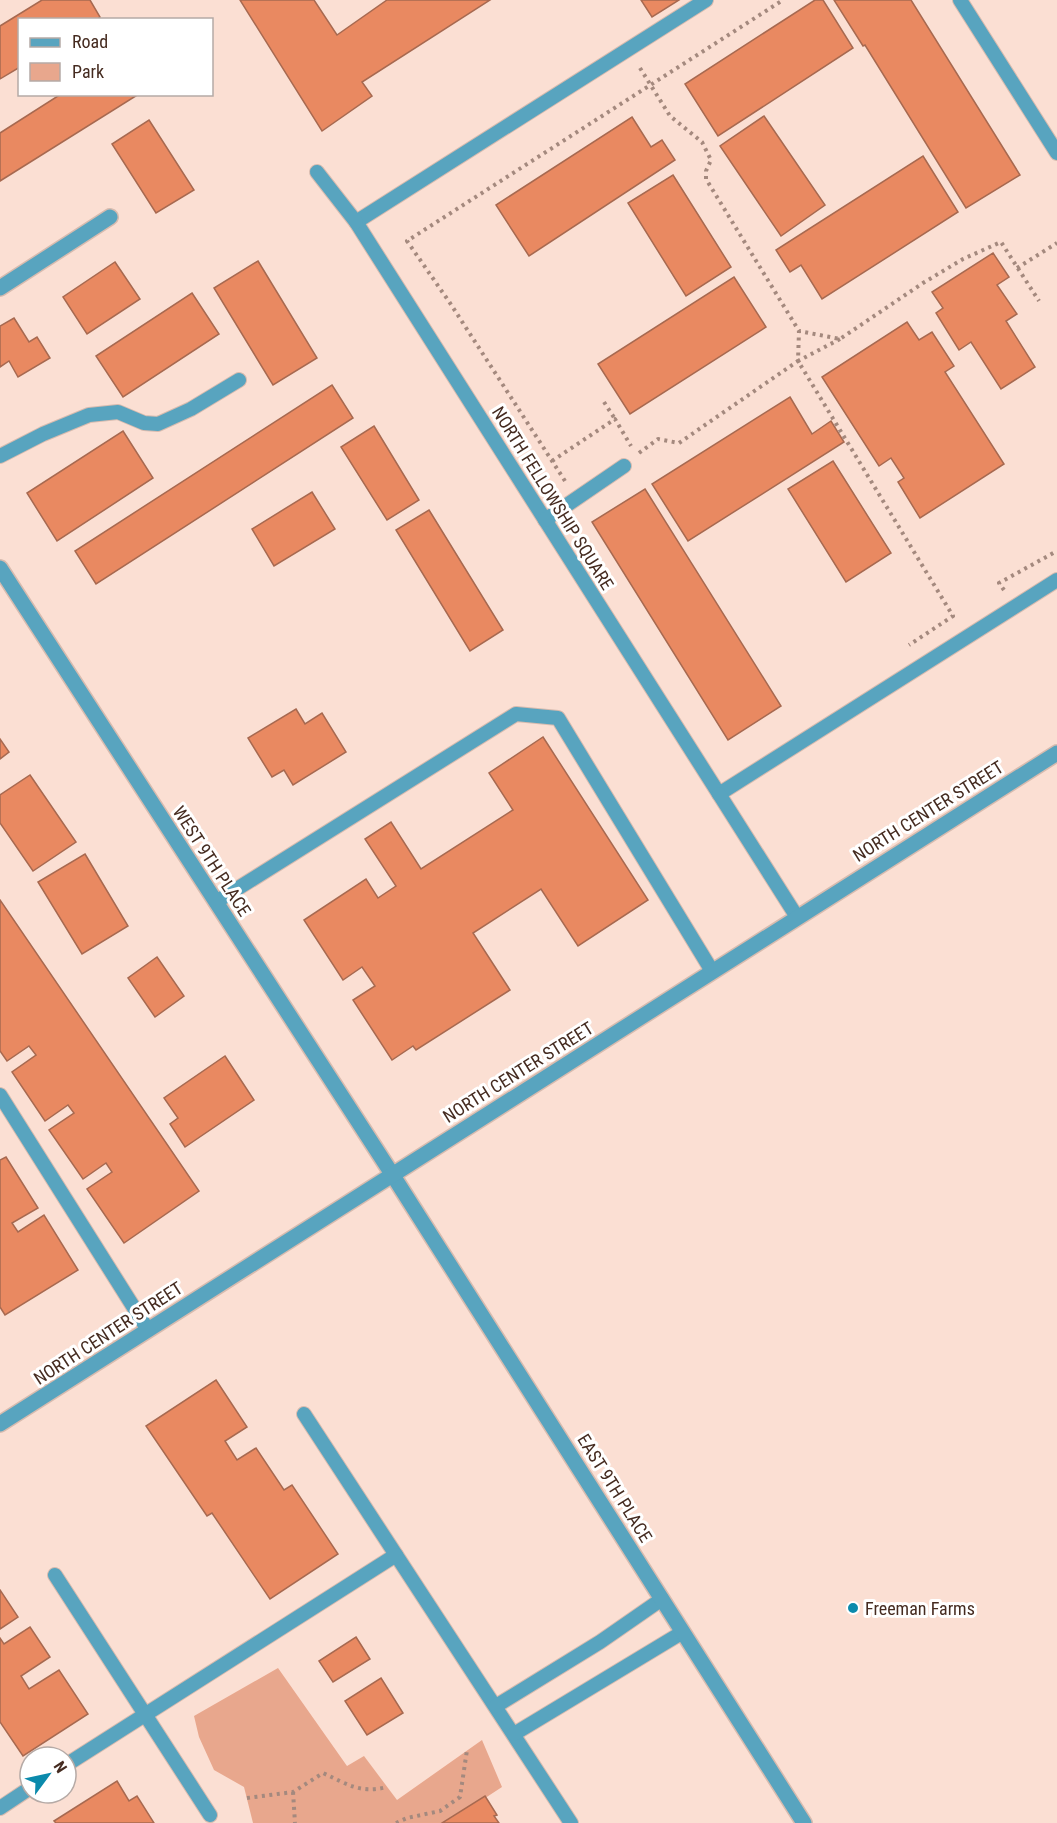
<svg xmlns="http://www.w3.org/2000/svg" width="1057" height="1823" font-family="'Roboto Condensed',sans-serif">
	<rect width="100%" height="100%" fill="#fbdfd3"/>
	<path fill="#e8a78d" d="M278,1668L347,1766L364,1756L397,1800L482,1740L502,1787L447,1823H253L244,1787L214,1770L199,1737L194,1716Z"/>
	<g fill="#e98961" stroke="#a76950" stroke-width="1.5">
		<path d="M42,0H90L100,17L96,20H20V67L0,79V26Z"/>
		<path d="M240,0H314L337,35L387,0H490L362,82L372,96L322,131Z"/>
		<path d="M641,0H679L652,17Z"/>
		<path d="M815,0H823L853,48L718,136L685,84Z"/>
		<path d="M834,0H911L1020,175L966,208L865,45L863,46Z"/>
		<path d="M61,94H139L0,181V133Z"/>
		<path d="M764,116L825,205L781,236L720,146Z"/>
		<path d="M632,117L651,147L662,140L675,160L529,256L496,205Z"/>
		<path d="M149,120L194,190L156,213L112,144Z"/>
		<path d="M923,156L958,212L822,299L801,265L790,272L776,250Z"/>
		<path d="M673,175L731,267L686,296L628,203Z"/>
		<path d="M993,253L1009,277L997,285L1017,314L1006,321L1035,367L1001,389L971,342L959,350L936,313L943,308L932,292Z"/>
		<path d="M258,261L317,358L273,385L214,288Z"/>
		<path d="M115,262L140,299L87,334L63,297Z"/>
		<path d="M734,277L766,327L630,414L598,364Z"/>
		<path d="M192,293L219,334L123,397L96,356Z"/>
		<path d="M14,318L29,342L37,337L50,358L18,377L9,361L0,367V326Z"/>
		<path d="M907,322L919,340L932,332L954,366L945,372L1004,464L920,518L898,482L904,478L891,458L879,466L822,377Z"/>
		<path d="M332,385L353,418L96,584L75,551Z"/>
		<path d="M790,397L812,434L831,421L844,442L688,541L652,484Z"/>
		<path d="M374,426L419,500L387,520L341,447Z"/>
		<path d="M123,431L153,478L57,541L27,493Z"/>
		<path d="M833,461L891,553L846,582L788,489Z"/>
		<path d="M645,489L781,706L728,740L592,522Z"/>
		<path d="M312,492L335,529L274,566L252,529Z"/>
		<path d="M429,510L503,630L470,651L396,530Z"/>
		<path d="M296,709L305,724L322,713L346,752L293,785L284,770L272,777L248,738Z"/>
		<path d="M543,737L648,900L578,946L541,889L473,933L510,990L416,1050L413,1046L392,1060L353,1000L375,986L362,967L343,980L304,920L366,879L378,898L396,886L365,839L391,822L421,869L513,810L489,773Z"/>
		<path d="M0,739L9,752L0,759Z"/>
		<path d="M30,775L76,842L33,871L0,823V795Z"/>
		<path d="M85,854L128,926L82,954L38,882Z"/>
		<path d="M0,900L199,1191L124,1243L87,1189L112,1172L106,1163L83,1179L49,1130L74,1113L68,1105L45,1121L12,1072L36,1055L29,1046L7,1061L0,1051Z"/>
		<path d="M157,957L184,996L155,1017L128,978Z"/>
		<path d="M225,1056L254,1100L185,1147L170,1124L178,1118L164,1098Z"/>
		<path d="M6,1157L38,1208L12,1223L18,1232L44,1215L78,1270L5,1315L0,1307V1160Z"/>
		<path d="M216,1380L247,1427L225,1441L237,1460L256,1448L284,1490L292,1485L338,1554L270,1599L212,1513L207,1516L146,1426Z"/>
		<path d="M0,1590L18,1617L0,1629Z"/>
		<path d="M30,1627L50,1657L21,1676L29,1689L59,1670L88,1714L23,1756L0,1722V1638L4,1644Z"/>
		<path d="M356,1637L370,1659L333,1682L319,1661Z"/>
		<path d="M381,1678L403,1713L367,1735L345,1701Z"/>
		<path d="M117,1781L129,1801L137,1796L154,1823H56L54,1821Z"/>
		<path d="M485,1796L497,1815L494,1816L499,1823H442Z"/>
	</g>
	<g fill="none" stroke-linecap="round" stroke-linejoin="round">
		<defs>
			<g id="service">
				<path d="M706,0L356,222L719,794L1057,580"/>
				<path d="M960,0L1057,153"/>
				<path d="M317,172L356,222"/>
				<path d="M0,456L43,434L89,415L118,412L144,423L158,424L191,409L239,380"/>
				<path d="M545,520L624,466"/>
				<path d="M719,794L797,917"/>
				<path d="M216,902L516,714L558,718L712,971"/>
				<path d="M0,1095L148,1330"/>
				<path d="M304,1414L571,1823"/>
				<path d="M55,1575L210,1815"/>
				<path d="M496,1706L600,1642L662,1599"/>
				<path d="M514,1734L683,1632"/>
				<path d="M66,1765L396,1555"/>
				<path d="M0,1808L30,1788"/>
			</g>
			<g id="minor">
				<path d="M0,288L110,217"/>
				<path d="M0,568L392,1174L804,1823"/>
			</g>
			<path id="tertiary" d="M0,1424L1057,753"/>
		</defs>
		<use href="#service" stroke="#d7bbaf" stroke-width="16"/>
		<use href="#minor" stroke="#d7bbaf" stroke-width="18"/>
		<use href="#tertiary" stroke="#d7bbaf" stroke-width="18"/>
		<g stroke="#a4897e" stroke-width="4" stroke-dasharray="3 4.5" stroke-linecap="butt">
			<path d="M640,68L670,116L702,142L711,160L706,171V179L799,331L840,339L923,283L963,259L1001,242L1039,301"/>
			<path d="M1017,268L1057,243"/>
			<path d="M840,339L798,361L953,616L909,645"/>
			<path d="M604,402L615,419"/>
			<path d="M639,453L658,439L679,443L798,361L799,331"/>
			<path d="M552,461L615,419L631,446"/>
			<path d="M565,481L450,303L407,241L783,0"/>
			<path d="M1004,590L999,583L1057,551"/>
			<path d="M293,1792L295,1823"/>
			<path d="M247,1798L293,1792L323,1773C347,1784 360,1794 387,1787"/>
			<path d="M396,1823L407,1818L440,1811L460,1797L467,1750"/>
		</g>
		<use href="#service" stroke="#58a4bf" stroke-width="14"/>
		<use href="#minor" stroke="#58a4bf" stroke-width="15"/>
		<use href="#tertiary" stroke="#58a4bf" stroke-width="15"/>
	</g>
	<circle fill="#0b8aac" stroke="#fff" stroke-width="2" cx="853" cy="1608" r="6"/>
	<g text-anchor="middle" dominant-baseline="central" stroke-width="6" stroke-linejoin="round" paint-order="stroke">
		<g font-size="18" fill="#452b20" stroke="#fff">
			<text transform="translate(553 498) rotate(58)">NORTH FELLOWSHIP SQUARE</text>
			<text transform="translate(928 811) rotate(-32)">NORTH CENTER STREET</text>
			<text transform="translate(212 861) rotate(57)">WEST 9TH PLACE</text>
			<text transform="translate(518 1072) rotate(-32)">NORTH CENTER STREET</text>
			<text transform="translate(108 1333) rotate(-33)">NORTH CENTER STREET</text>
			<text transform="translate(615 1488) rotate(58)">EAST 9TH PLACE</text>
		</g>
		<g font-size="18" fill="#452b20" stroke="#fff" text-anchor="start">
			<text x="865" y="1608">Freeman Farms</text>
		</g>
	</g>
	<rect x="18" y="18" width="195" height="78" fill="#ffffff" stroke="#b5aaa6" stroke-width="1.5"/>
	<rect x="30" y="38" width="30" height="9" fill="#58a4bf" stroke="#b5aaa6" stroke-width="1.5"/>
	<text x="72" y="48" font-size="18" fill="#452b20">Road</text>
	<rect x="30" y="63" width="30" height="18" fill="#e8a78d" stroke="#b5aaa6" stroke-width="1.5"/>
	<text x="72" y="78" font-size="18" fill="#452b20">Park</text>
	<g transform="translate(48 1775) rotate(57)"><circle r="28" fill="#ffffff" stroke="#b5aaa6" stroke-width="1.5"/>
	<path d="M0-4.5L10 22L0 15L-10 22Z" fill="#0b8aac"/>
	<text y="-9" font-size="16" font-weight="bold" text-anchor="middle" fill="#452b20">N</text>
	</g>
</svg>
